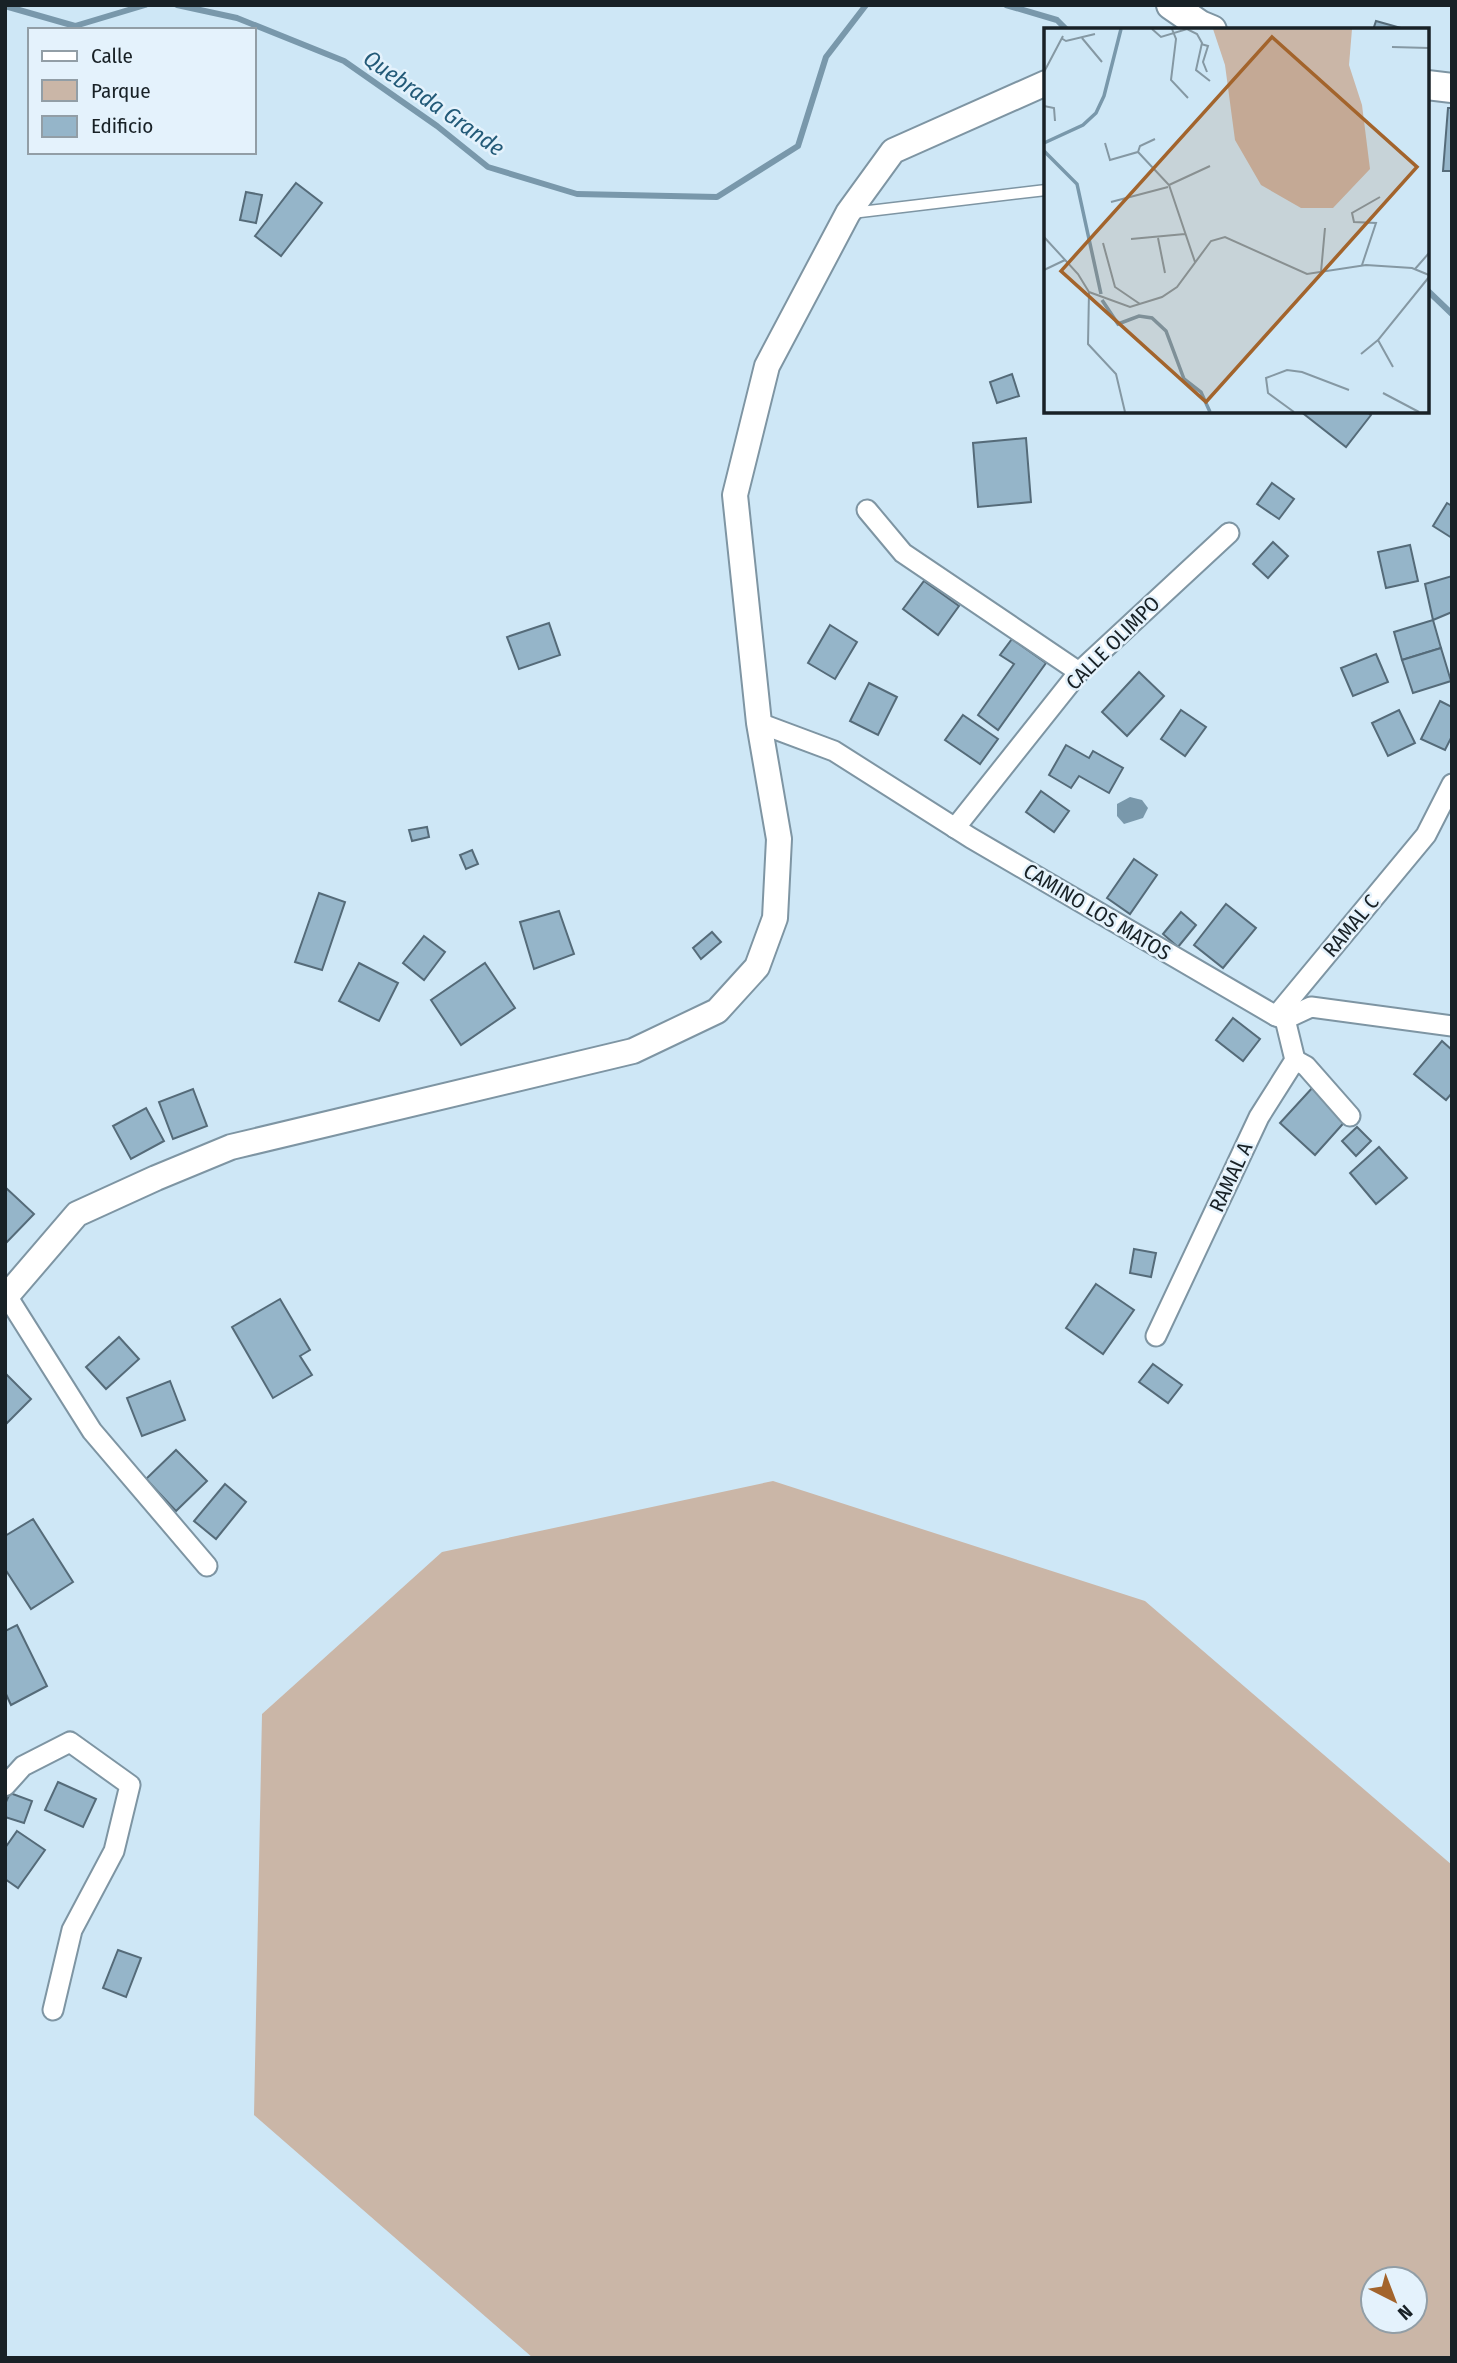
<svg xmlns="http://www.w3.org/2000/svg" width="1457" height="2363" font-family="'Fira Sans Condensed',sans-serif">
	<rect width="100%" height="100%" fill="#cee7f6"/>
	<path fill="#cab6a7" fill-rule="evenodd" d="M773,1481L1145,1601L1452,1865V2358H533L254,2115L262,1714L442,1552ZM1373,2279H1415V2321H1373Z"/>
	<path fill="#7998ab" d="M1130,797L1142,800L1148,808L1143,818L1124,824L1117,816V804Z"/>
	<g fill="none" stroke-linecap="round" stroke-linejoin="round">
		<g stroke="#7998ab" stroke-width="6">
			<path d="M177,5L237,18L344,61L437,126L488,167L577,194L717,197L798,146L826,57L866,5"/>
			<path d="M1006,5L1057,20L1067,30"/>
			<path d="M5,6L75,26L145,5"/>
			<path d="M1427,290L1452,314"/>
		</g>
	</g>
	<g fill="#95b5c9" stroke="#556b79" stroke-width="2">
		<path d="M1376,21L1408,30H1373Z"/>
		<path d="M1448,108H1452V171H1443Z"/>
		<path d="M296,183L322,203L281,256L255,236Z"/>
		<path d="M246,192L262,195L256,223L240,220Z"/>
		<path d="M1012,374L1019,396L997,403L990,382Z"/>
		<path d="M1300,411H1366L1371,415L1346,447Z"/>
		<path d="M1026,438L1031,502L978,507L973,443Z"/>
		<path d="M1272,483L1294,499L1279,519L1257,504Z"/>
		<path d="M1447,503L1452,506V538L1433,526Z"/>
		<path d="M1273,542L1288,556L1268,578L1253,564Z"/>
		<path d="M1410,545L1418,581L1386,588L1378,552Z"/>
		<path d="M1452,576V612L1433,620L1425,584Z"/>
		<path d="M924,581L959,606L938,635L903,609Z"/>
		<path d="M1433,620L1441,648L1402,660L1394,632Z"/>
		<path d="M549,623L560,655L519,669L507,637Z"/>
		<path d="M830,625L857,642L835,679L808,663Z"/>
		<path d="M1012,639L1046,663L998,730L978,715L1014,664L1000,655Z"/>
		<path d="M1441,648L1451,681L1413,693L1402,660Z"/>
		<path d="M1376,654L1388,682L1353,696L1341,668Z"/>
		<path d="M1139,672L1164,696L1127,736L1102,712Z"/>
		<path d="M869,683L897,697L878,735L850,721Z"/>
		<path d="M1440,701L1452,707V736L1445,750L1421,739Z"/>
		<path d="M1181,710L1206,727L1185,756L1161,739Z"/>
		<path d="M1399,710L1415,743L1388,756L1372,723Z"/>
		<path d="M963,715L998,739L980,764L945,740Z"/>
		<path d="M1066,745L1089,758L1093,751L1123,768L1109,793L1079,776L1071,788L1049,775Z"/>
		<path d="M1041,791L1069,811L1054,832L1026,812Z"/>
		<path d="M427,827L429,837L412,841L409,830Z"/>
		<path d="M472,850L478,864L466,869L460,855Z"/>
		<path d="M1134,859L1157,875L1130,914L1107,898Z"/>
		<path d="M319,893L345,902L322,970L295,962Z"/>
		<path d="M1226,904L1256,928L1223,968L1194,945Z"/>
		<path d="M559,911L574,954L534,969L520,922Z"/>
		<path d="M1181,912L1196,925L1178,947L1163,934Z"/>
		<path d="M712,932L721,942L701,959L693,948Z"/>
		<path d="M424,936L445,952L424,980L403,963Z"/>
		<path d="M359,963L398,983L379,1021L339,1001Z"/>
		<path d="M485,963L515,1008L461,1045L431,1000Z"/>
		<path d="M1233,1018L1260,1039L1243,1061L1216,1040Z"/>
		<path d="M1442,1041L1452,1050V1093L1446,1100L1414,1074Z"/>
		<path d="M1314,1086L1349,1117L1315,1155L1280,1123Z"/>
		<path d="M193,1089L207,1126L173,1139L159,1102Z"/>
		<path d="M146,1108L164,1141L131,1159L113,1126Z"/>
		<path d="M1357,1127L1371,1141L1356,1156L1342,1141Z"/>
		<path d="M1379,1147L1407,1178L1376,1204L1350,1173Z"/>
		<path d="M5,1187L34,1214L5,1244Z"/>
		<path d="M1134,1249L1156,1253L1151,1277L1130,1273Z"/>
		<path d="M1096,1284L1134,1310L1103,1354L1066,1328Z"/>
		<path d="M280,1299L310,1350L300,1356L312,1375L273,1398L232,1327Z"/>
		<path d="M119,1337L139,1359L106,1389L86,1367Z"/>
		<path d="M1153,1364L1182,1385L1168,1403L1139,1382Z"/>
		<path d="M5,1373L31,1399L5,1425Z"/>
		<path d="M170,1381L185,1420L142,1436L127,1398Z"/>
		<path d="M176,1450L207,1481L176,1511L146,1479Z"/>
		<path d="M225,1484L246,1502L216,1539L194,1521Z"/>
		<path d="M33,1519L73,1582L31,1609L5,1569V1536Z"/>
		<path d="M17,1625L47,1686L11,1705L5,1692V1631Z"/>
		<path d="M58,1782L96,1799L83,1827L45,1810Z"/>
		<path d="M10,1793L32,1801L24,1823L5,1817V1804Z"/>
		<path d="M17,1831L45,1850L18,1888L5,1879V1848Z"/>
		<path d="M118,1950L141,1958L126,1997L103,1988Z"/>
	</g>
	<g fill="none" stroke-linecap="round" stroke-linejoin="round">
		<defs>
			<path id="service" d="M852,213L1046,190"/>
			<g id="minor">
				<path d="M867,510L903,553L1079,672"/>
				<path d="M759,723L834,751L971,838L1276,1016L1285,1019L1311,1007L1452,1026"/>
				<path d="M955,828L1079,672L1229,533"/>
				<path d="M1276,1016L1426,835L1452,784"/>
				<path d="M1295,1060L1306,1066L1350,1116"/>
				<path d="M7,1296L92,1431L207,1566"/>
				<path d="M1156,1336L1259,1117L1295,1060L1285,1019"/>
				<path d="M5,1786L23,1766L70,1742L130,1785L114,1851L72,1930L53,2010"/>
			</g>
			<path id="tertiary" d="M5,1298L77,1214L156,1178L231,1147L633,1051L717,1011L757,967L775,918L779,839L759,723L735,495L767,366L848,213L893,151L1046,83"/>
			<g id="secondary">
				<path d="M1171,5L1200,25L1212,30"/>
				<path d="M1427,85L1452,88"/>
			</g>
		</defs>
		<use href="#service" stroke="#7e95a3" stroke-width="13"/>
		<use href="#minor" stroke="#7e95a3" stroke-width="23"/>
		<use href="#tertiary" stroke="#7e95a3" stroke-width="28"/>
		<use href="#secondary" stroke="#7e95a3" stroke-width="32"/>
		<use href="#service" stroke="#fff" stroke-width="10"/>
		<use href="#minor" stroke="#fff" stroke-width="19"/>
		<use href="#tertiary" stroke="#fff" stroke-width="24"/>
		<use href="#secondary" stroke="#fff" stroke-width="28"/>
	</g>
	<g text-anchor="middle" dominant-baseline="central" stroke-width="5" stroke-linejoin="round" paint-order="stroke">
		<g font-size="21" fill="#182126" stroke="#e4f2fc">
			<text transform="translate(1113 643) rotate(-45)">CALLE OLIMPO</text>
			<text transform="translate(1097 912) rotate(31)">CAMINO LOS MATOS</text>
			<text transform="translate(1351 926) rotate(-50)">RAMAL C</text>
			<text transform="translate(1231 1177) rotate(-65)">RAMAL A</text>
		</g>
		<g font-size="23" font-style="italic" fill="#235a78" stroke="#e4f2fc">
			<text transform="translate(434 103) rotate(35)">Quebrada Grande</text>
		</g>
	</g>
	<g transform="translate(1044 28)">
		<rect width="385" height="385" fill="#cee7f6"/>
		<path d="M169,1H308L305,37L318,77L326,141L289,180H257L217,157L191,112L181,37Z" fill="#cab6a7"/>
		<path fill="none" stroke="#7998ab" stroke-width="3.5" d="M0,115L39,97L52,85L60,68L77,1M0,123L33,156L57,266M58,272L74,296L95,288L108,290L122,303L140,351L157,364L166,384"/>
		<path fill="none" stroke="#8598a3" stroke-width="2" d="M108,1L117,9L143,1L153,6L158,15L152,42L166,53M128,1L132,11L127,52L144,70M17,10L22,13L51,6M38,10L58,34M157,16L164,18L159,34L163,44M348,19L385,20M0,44L19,8M0,78L10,80L11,93M61,115L66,132L94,124L125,157L151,234M94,124L96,118L111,111M125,157L166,138M67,174L124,159M0,209L34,246L45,264L44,316L72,346L81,384M114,210L121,245M87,211L141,206M59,215L71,259L96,276M318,237L332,195L310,194L308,185L336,169M371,241L385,225M0,242L21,232M277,244L281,200M45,264L86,279L118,269L133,259L167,213L181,209L263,246L322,237L368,240L385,247M317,326L334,312M349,339L334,312L385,249M339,365L375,384M250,384L224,365L222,350L243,342L258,344L305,362"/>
		<path fill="#a3642c" fill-opacity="0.15" stroke="#a3642c" stroke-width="3.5" d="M228,9L373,139L162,374L17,243Z"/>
		<rect width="385" height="385" fill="none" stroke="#182126" stroke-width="3.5"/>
	</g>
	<rect width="1457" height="2363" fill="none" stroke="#182126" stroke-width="14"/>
	<rect x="28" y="28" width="228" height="126" fill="#e4f2fc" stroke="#929ea6" stroke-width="2"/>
	<rect x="42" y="51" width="35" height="10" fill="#ffffff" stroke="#929ea6" stroke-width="2"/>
	<text x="91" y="63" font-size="21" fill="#182126">Calle</text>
	<rect x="42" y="80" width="35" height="21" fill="#cab6a7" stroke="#929ea6" stroke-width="2"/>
	<text x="91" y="98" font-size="21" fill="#182126">Parque</text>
	<rect x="42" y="116" width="35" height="21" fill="#95b5c9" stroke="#929ea6" stroke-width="2"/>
	<text x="91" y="133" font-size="21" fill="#182126">Edificio</text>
	<g transform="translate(1394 2300) rotate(138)"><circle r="33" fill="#e4f2fc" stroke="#929ea6" stroke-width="2"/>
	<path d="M0-5L12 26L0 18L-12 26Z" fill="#a3642c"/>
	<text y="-10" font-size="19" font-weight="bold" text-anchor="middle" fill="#182126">N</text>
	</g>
</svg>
